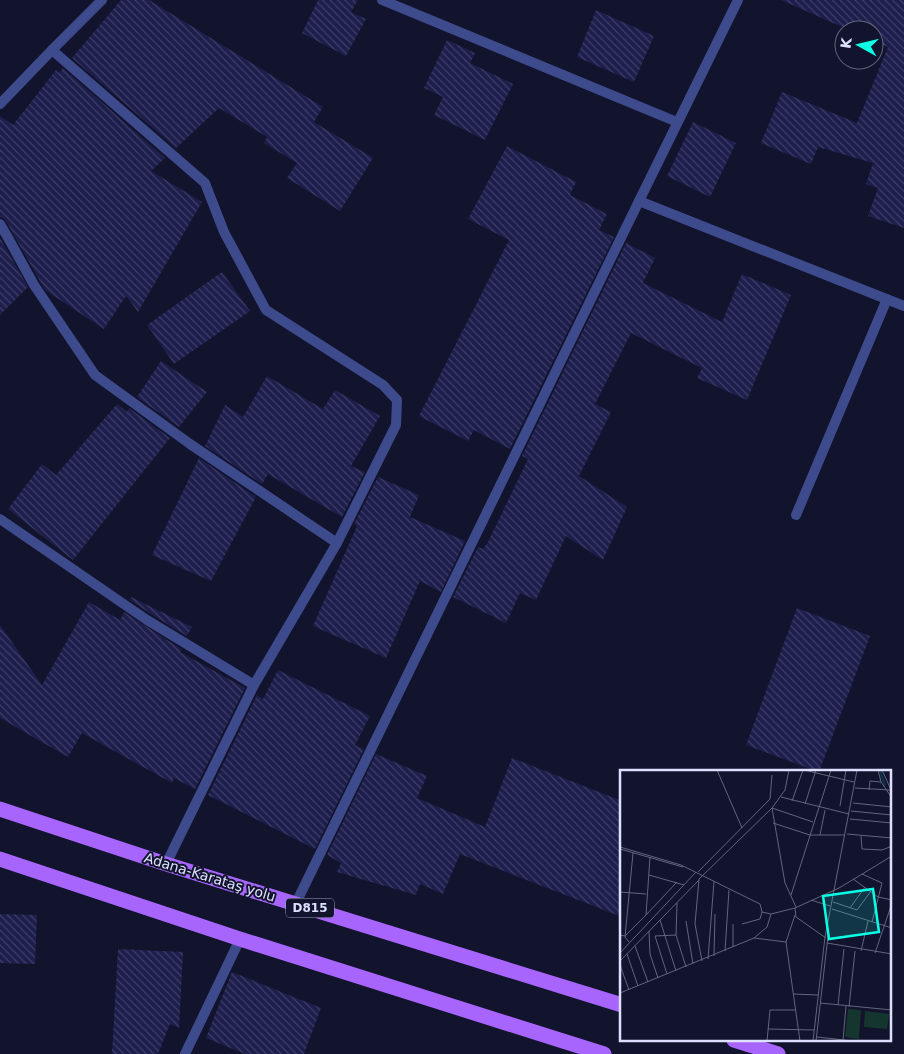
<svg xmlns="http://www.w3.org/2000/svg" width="904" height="1054" font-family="'DejaVu Sans',sans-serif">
	<defs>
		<pattern id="building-back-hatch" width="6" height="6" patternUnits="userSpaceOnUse" patternTransform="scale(1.25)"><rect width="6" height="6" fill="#1e1e4d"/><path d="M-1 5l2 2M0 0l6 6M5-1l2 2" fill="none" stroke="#3e3e68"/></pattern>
	</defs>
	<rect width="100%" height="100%" fill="#12132c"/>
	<g fill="url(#building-back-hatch)">
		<path d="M121,0H149L323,107L314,122L373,158L340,211L287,178L297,163L264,143L267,137L219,108L176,148L72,58Z"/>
		<path d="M318,0H358L351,12L366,19L346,56L302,33Z"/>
		<path d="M781,0H904V228L868,216L878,188L866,184L873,163L818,147L811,164L761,143L782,92L857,123L888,47L874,41V30H849Z"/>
		<path d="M596,10L654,36L634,82L577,57Z"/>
		<path d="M447,40L475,53L470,63L513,84L485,140L434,115L443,97L424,88Z"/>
		<path d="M63,68L165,158L151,171L202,202L138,312L126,296L104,329L45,290L6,221L3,218L0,217V116L13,125L56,70L59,73Z"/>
		<path d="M693,122L736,143L710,197L667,176Z"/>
		<path d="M507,146L576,182L570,195L607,214L599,230L614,237L510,449L474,430L468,441L419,416L509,240L468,219Z"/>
		<path d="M0,238L28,287L0,315Z"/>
		<path d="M626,243L655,258L643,283L722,322L742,274L791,295L747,400L697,378L702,368L631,333L595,404L611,412L579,476L627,507L603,560L566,536L536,600L520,593L506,623L453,597L478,547L483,549L488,542L528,459L522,456Z"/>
		<path d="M222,272L250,311L174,364L147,325Z"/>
		<path d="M161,361L207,392L179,427L137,397Z"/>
		<path d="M267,376L323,409L335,390L380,416L351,466L365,472L342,517L268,474L262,484L205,446L225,405L243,417Z"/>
		<path d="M117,404L127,412L129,408L170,438L73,560L8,509L42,464L56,475Z"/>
		<path d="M199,458L256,497L211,581L152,555Z"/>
		<path d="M378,477L419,495L410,517L465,541L441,592L420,581L386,658L313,626L357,526L354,524Z"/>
		<path d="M131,597L192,627L187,636L151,614L130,600Z"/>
		<path d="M89,602L120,620L124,612L181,649L180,652L245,688L195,789L174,778L172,783L82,733L68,757L0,718V625L42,685Z"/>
		<path d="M797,608L870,636L819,772L746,745Z"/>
		<path d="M278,670L370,716L355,745L364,749L315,849L208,795L257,695L263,699Z"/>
		<path d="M376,754L427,776L417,798L485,827L512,758L622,801V917L460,854L443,894L420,884L416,895L337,872L341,863L327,855Z"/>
		<path d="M0,914L37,915L35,964L0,963Z"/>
		<path d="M118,949L183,952L179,1028L170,1024L158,1054H112Z"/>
		<path d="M232,972L321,1008L304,1054H245L206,1038Z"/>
	</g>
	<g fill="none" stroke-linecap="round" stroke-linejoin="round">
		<g stroke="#3d4a8b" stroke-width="10">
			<path d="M382,0L677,122"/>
			<path d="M52,50L205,183L224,232L266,310L383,385L397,400L396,425L337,543L254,685L166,864"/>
			<path d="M0,104L52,50L102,0"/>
			<path d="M639,201L904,306"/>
			<path d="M0,224L7,236L34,285L95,375L190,444L337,543"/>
			<path d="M796,515L887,299"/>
			<path d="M0,519L147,620L254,685"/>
			<path d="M296,903L639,201L738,0"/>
			<path d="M185,1054L240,939"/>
		</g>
		<g stroke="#a765fe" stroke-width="15">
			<path d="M0,809L166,864L622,1005"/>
			<path d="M0,859L240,939L604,1054"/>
			<path d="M734,1040L778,1054"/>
		</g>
	</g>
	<g text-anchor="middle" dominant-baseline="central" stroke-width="4" stroke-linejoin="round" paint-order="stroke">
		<rect fill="#12132c" stroke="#a0a2c0" stroke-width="1" x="286" y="898.5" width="48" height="19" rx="4"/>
		<g font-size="12" font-weight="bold" fill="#dde0ff">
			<text x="310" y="908">D815</text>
		</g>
		<g font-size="14" fill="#dde0ff" stroke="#12132c">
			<text transform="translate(210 877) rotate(17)">Adana-Karataş yolu</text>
		</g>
	</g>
	<g transform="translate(620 770)">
		<rect width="271" height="271" fill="#12132c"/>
		<path d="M245,241L269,244L267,259L244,257Z" fill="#15362f"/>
		<path d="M228,239L241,240L239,269L225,267Z" fill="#15362f"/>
		<path fill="none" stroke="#0c304c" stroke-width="2.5" d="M260,0L265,16"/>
		<path fill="none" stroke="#636580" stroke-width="1" d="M97,0L122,58M184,0L234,12M258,0L261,12L272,28M262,0L272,22M235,18L270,20M249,20L250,11L261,12M161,27L229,44M172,31L183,0M233,33L272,37M185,34L196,0M220,36L226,0M231,41L272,45M230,49L272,53M153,53L190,65H224M227,64L272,68M200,65L205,40M241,66L242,79L262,80L272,76M0,77L61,95L140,134L142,142L151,144L175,138L219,118L272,86M0,79L63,97M78,102L150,29L152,5M242,104L262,113L252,152M29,105L64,115M233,109L258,127L272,130M0,122L26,124M171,125L211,0M191,130L210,136M213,132L237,140L251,121M57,133L56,165L66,197M176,137L165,113L152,38L193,52M175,138L176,147L206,168M230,138L245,117M212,139L272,158M26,145L57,112M40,150L56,201M66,151L73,194M122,154L140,149L142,142M29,161L30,184L38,208M0,165L5,166L26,145L30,87M134,168L166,172L175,145M9,172L5,167L13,83M166,172L180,271M207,173L272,184M15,176L28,212M113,177V154M105,181L109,120M241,181L248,151M0,183L76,102M255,183L272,133M7,184L18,216M94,186L95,144M88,189L94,111M0,191L79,110M82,191L75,154L79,109L152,38L165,20L169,0M0,195L9,220M47,204L35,166L56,165M0,223L134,168L147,157L151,144M173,224L198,225M200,233L272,240M218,235L224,179M229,237L235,181M148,259L194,260M197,267L233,271M223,270L226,236M147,271L150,240H176M193,271L205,167L237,0M196,271L208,166"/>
		<path fill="#0bfde5" fill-opacity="0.15" stroke="#0bfde5" stroke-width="2.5" d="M253,119L259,162L209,169L203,126Z"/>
		<rect width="271" height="271" fill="none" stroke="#dde0ff" stroke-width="2.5"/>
	</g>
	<g transform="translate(859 45) rotate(278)"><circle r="24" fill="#12132c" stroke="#636580"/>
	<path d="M0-4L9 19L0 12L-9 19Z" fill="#0bfde5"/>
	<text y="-8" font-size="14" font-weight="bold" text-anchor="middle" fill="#dde0ff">K</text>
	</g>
</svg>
